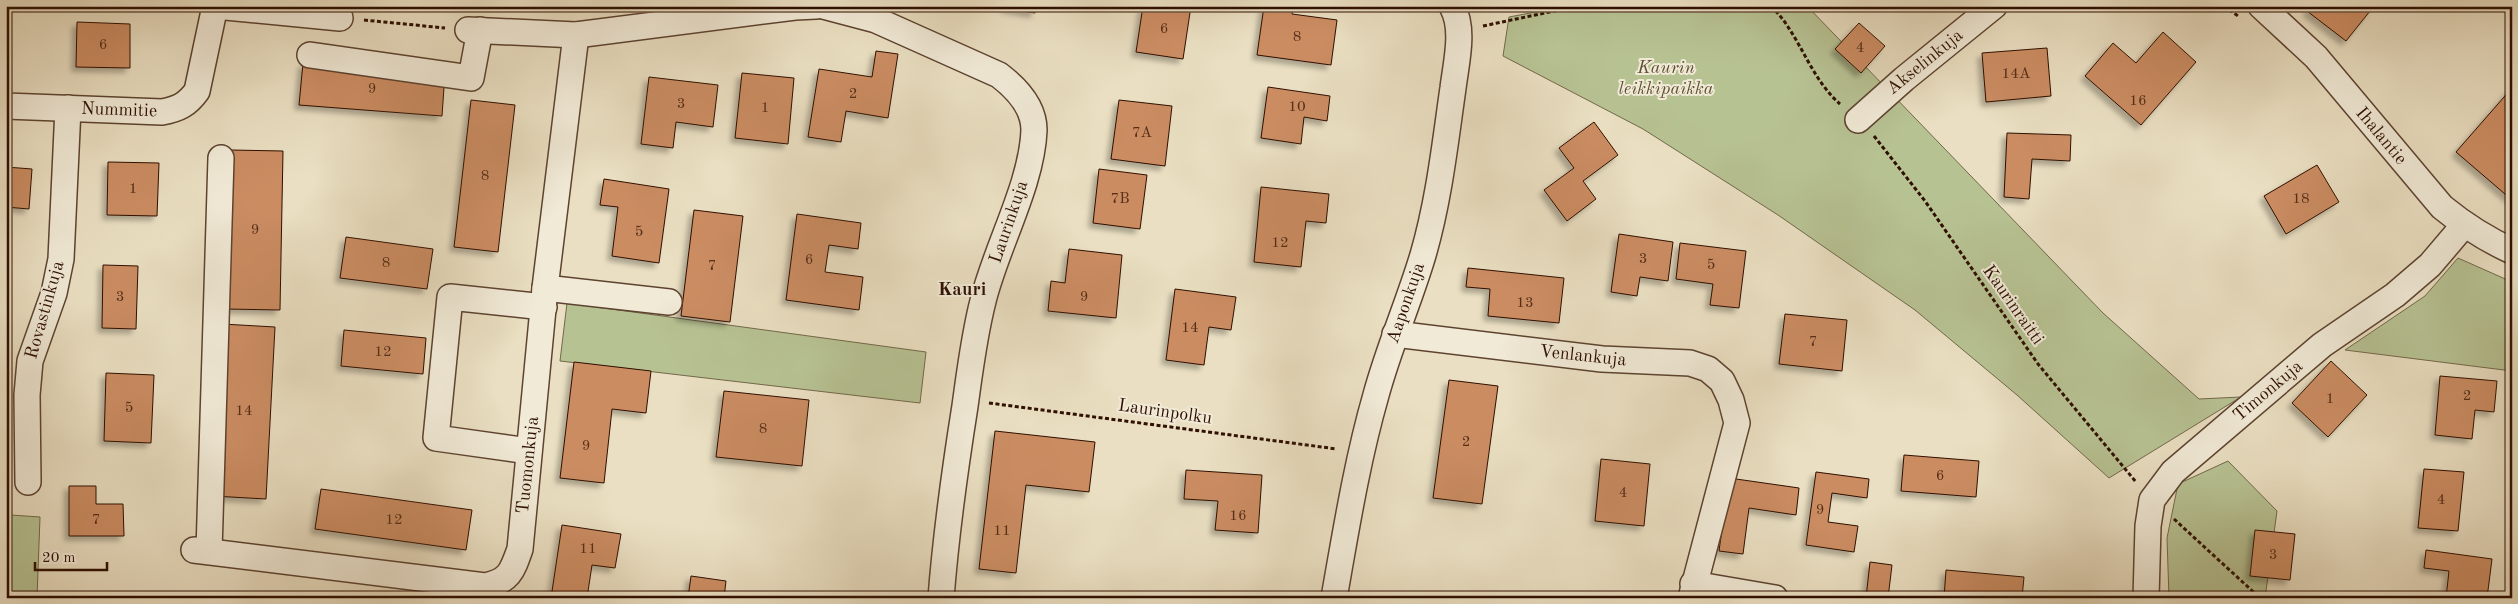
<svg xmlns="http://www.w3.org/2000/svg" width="2518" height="604" font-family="'Old Standard TT',serif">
	<defs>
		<filter id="shadow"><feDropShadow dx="-4.5" dy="4.5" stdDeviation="2.5" flood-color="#0004"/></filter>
	</defs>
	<rect width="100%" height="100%" fill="#eadfc2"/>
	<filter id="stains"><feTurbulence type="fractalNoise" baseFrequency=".004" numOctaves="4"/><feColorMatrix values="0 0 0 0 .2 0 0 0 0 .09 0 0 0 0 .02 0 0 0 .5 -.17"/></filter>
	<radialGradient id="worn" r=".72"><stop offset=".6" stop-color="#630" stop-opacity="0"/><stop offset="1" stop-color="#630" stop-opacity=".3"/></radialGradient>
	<g fill="#b7c293" stroke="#72684a">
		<path d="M1567,6H1807L2103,313L2199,399L2241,397L2109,478L2017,395L1915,310L1778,215L1643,129L1503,56L1509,17Z"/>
		<path d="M2458,258L2512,282V371L2345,350L2425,296Z"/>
		<path d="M567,303L926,352L920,403L560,361Z"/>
		<path d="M2228,461L2277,511L2265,598H2169L2167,538L2178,484Z"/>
		<path d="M11,515L40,517L37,598H8Z"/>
	</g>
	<g fill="#cb8c62" stroke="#2e0f00" filter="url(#shadow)">
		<path d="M1006,6H1036L1035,13L1005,8Z"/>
		<path d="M1143,6H1191L1183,59L1136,52Z"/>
		<path d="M1264,6H1293L1292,14L1337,20L1331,65L1257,55Z"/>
		<path d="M2311,6H2374L2346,41L2307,11Z"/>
		<path d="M77,22L130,24V68L76,67Z"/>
		<path d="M1859,23L1885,46L1861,73L1835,49Z"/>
		<path d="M2163,32L2196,62L2141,125L2085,76L2113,43L2136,63Z"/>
		<path d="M2047,48L2051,96L1986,102L1982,53Z"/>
		<path d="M876,51L898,54L888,118L846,111L841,142L808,137L819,69L872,77Z"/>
		<path d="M303,63L445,73L442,116L299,105Z"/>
		<path d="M742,73L794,78L788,144L735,138Z"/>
		<path d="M649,77L718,85L713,127L676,122L673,148L641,144Z"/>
		<path d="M1268,87L1330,96L1327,121L1304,117L1301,144L1261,138Z"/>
		<path d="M2511,89L2512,90V200L2456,152Z"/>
		<path d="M471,100L515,105L498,252L454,247Z"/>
		<path d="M1119,100L1172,106L1165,166L1111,159Z"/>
		<path d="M1594,122L1618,155L1583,181L1596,199L1567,221L1544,190L1574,168L1559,148Z"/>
		<path d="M2007,133L2071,135L2070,161L2032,159L2029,199L2004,197Z"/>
		<path d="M230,150L283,151L280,310L227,309Z"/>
		<path d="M108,162L159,163L157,216L107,215Z"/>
		<path d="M2317,165L2339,202L2286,234L2264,196Z"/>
		<path d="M6,167L32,169L29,209L6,207Z"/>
		<path d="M1099,169L1147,175L1140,229L1093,223Z"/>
		<path d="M604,179L669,189L659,263L612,256L618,207L600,205Z"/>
		<path d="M1261,187L1329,194L1326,223L1306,221L1301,267L1254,262Z"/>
		<path d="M694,210L743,216L730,322L681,316Z"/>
		<path d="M797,214L861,223L858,249L829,245L825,272L863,277L859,310L786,300Z"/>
		<path d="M1619,234L1673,242L1668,281L1640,277L1637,296L1611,292Z"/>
		<path d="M346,237L433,249L427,289L340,278Z"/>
		<path d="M1680,243L1746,251L1739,308L1710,305L1713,284L1676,279Z"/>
		<path d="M1069,249L1122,255L1116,318L1048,311L1051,281L1065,283Z"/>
		<path d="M103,265L138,266L136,329L102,328Z"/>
		<path d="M1468,268L1564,278L1559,323L1488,316L1490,289L1466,287Z"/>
		<path d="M1175,289L1236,297L1231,330L1209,327L1204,365L1166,360Z"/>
		<path d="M1785,314L1847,320L1842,371L1779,364Z"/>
		<path d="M222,324L275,327L266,499L213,496Z"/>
		<path d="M344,330L426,338L423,374L341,366Z"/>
		<path d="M2331,361L2367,395L2328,437L2292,403Z"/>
		<path d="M574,362L651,371L646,413L612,409L604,483L560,478Z"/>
		<path d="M106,373L154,375L151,443L104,441Z"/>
		<path d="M2440,376L2497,381L2494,412L2475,410L2472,439L2435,435Z"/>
		<path d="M1449,380L1498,386L1482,504L1433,498Z"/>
		<path d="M724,391L809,400L802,466L716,457Z"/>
		<path d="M995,431L1095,442L1089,492L1026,485L1016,573L979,569Z"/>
		<path d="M1904,455L1979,461L1976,497L1901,491Z"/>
		<path d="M1601,459L1650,464L1644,526L1595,521Z"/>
		<path d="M2424,469L2464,472L2458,531L2418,528Z"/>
		<path d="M1186,470L1262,475L1258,533L1215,530L1218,501L1184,499Z"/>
		<path d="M1816,472L1869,479L1867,498L1832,493L1828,522L1858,526L1854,552L1806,545Z"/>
		<path d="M1729,478L1799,488L1796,515L1749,508L1743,554L1719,551Z"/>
		<path d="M69,486H96V504H123L124,536H69Z"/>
		<path d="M321,489L472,510L466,550L315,529Z"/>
		<path d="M562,525L621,534L615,568L592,565L587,598H551Z"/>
		<path d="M2255,530L2295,534L2290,580L2250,576Z"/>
		<path d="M2426,550L2492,559L2487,598H2446L2449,571L2424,568Z"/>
		<path d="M1870,562L1892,565L1888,598H1866Z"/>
		<path d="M1946,570L2024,577L2022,598H1944Z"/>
		<path d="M691,576L726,581L724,598H688Z"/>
	</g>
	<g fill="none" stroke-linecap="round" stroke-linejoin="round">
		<defs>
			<g id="minor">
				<path d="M215,6L340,18"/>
				<path d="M823,6L876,20L999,75C1016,88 1034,106 1034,130C1032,185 996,247 983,301C974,336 970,370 965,406C955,469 946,533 941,598"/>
				<path d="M2261,6L2316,57L2442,207C2464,225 2486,239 2512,251"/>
				<path d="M468,30L576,35L795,7L816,6"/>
				<path d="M310,55L471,78L480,30"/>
				<path d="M6,106L162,112C178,109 187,105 197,91L215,6"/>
				<path d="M1858,120L1904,79L1994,6"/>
				<path d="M545,288L669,302"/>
				<path d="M1395,334L1602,359L1690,363L1708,369L1722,381L1731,400L1737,423L1691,598"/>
				<path d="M529,451L436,438L450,297L544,307"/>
				<path d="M28,482L27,395L30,361L54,293L61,259L68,108"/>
				<path d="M194,550L485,586C509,581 512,572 520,549L545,288L576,35"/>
				<path d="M209,551L221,158"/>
				<path d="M1693,584L1775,598"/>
				<path d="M1334,598C1346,530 1357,461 1376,395C1389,347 1409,302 1423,255C1439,200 1445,144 1453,88C1456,63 1465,29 1452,6"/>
				<path d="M2146,598L2148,526L2152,500L2173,472L2322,345L2395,295L2430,265L2464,225"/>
			</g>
		</defs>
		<use href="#minor" stroke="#5d4330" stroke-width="28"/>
		<g stroke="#2e0f00" stroke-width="3" stroke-dasharray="4 2.5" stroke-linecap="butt">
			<path d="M1771,6C1800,34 1809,77 1840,104"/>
			<path d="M2224,6L2238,16"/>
			<path d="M364,20L445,28"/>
			<path d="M1483,26L1578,6"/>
			<path d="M1874,136L1925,201L2038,364L2136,482"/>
			<path d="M989,403L1337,449"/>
			<path d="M2174,519L2260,598"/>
		</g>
		<use href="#minor" stroke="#f1ead7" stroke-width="25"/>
	</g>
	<g text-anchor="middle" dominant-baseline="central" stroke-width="4" stroke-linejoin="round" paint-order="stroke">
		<g font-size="15" fill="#552e18">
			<text x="1164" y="29">6</text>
			<text x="1297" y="37">8</text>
			<text x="103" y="45">6</text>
			<text x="1860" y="48">4</text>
			<text x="2016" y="74">14A</text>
			<text x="372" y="89">9</text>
			<text x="853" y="94">2</text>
			<text x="2138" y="101">16</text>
			<text x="681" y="104">3</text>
			<text x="1297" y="107">10</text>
			<text x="765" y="108">1</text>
			<text x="1142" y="133">7A</text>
			<text x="485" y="176">8</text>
			<text x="133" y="189">1</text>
			<text x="1120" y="199">7B</text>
			<text x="2301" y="199">18</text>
			<text x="255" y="230">9</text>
			<text x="639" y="232">5</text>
			<text x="1280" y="243">12</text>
			<text x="1643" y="259">3</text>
			<text x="809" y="260">6</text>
			<text x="386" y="263">8</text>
			<text x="1711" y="265">5</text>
			<text x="712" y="266">7</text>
			<text x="120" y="297">3</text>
			<text x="1084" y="297">9</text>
			<text x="1525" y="303">13</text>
			<text x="1190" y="328">14</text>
			<text x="1813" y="342">7</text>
			<text x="383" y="352">12</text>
			<text x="2467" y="396">2</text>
			<text x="2330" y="399">1</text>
			<text x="129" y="408">5</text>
			<text x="244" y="411">14</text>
			<text x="763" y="429">8</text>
			<text x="1466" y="442">2</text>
			<text x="586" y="446">9</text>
			<text x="1940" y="476">6</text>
			<text x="1623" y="493">4</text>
			<text x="2441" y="500">4</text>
			<text x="1820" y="510">9</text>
			<text x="1238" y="516">16</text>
			<text x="96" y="520">7</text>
			<text x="394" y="520">12</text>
			<text x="1002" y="531">11</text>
			<text x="588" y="549">11</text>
			<text x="2273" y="555">3</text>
		</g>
		<g font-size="18" fill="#2e0f00" stroke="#f1ead7">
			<text transform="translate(1925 62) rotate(-39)">Akselinkuja</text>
			<text transform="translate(119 110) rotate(2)">Nummitie</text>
			<text transform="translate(2381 136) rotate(50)">Ihalantie</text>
			<text transform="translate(1009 222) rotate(-71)">Laurinkuja</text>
			<text transform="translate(1406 303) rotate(-71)">Aaponkuja</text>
			<text transform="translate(2013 305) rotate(55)">Kaurinraitti</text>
			<text transform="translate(45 310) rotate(-74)">Rovastinkuja</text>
			<text transform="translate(1583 356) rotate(6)">Venlankuja</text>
			<text transform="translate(2268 391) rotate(-40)">Timonkuja</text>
			<text transform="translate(1165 412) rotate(8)">Laurinpolku</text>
			<text transform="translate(528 465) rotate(-84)">Tuomonkuja</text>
		</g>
		<g font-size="18" font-style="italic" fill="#5e4e33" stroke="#f1ead7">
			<text x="1666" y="68">Kaurin<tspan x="1666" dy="21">leikkipaikka</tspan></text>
		</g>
		<g font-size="19" font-weight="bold" fill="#2e0f00" stroke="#f1ead7">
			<text x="962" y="290">Kauri</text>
		</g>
	</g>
	<rect width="2518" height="604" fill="none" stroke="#eadfc2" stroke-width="25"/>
	<rect x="8" y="8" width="2503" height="589" fill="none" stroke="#2e0f00" stroke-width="2.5"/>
	<rect x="12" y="12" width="2493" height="579" fill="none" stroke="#2e0f00"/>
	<path d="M35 562v8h72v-8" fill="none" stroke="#2e0f00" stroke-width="2.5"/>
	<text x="42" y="562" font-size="15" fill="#2e0f00" stroke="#f1ead7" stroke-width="4" paint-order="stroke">20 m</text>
	<rect width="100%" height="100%" filter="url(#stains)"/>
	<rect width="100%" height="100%" fill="url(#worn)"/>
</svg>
